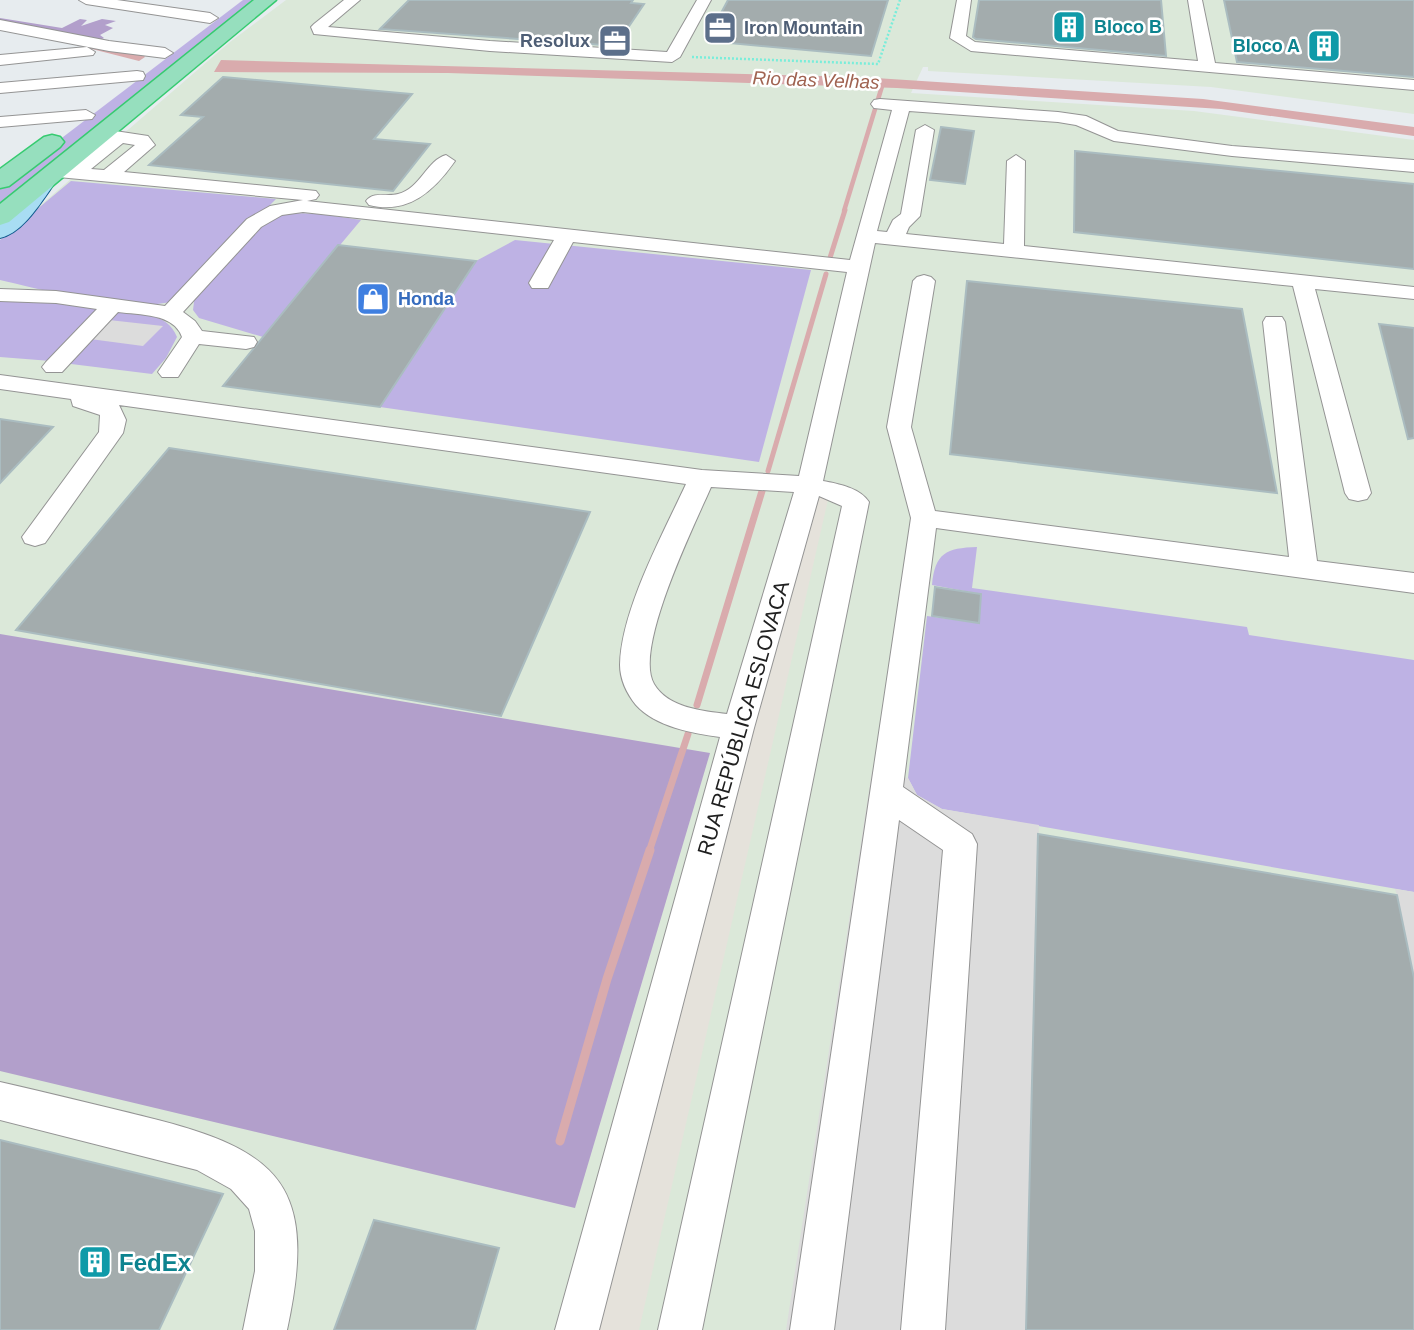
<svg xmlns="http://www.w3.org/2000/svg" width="1414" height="1330" font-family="Arial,sans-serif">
	<rect width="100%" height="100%" fill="#e7ecef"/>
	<path fill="#dbe8d9" d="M286,0H1414V114L1211,87L928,71V67H923L911,93L1194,111L1414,140V1330H0V240L230,42Z"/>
	<g fill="#beb2e4">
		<path d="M243,0H259L0,207V185Z"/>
		<path d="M71,181L276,199L254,221C294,208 322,214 361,220L263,337L199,318L193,310L195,294C143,320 55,292 0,280V240Z"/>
		<path d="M515,240L811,270L759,462L380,407L476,261Z"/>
		<path d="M37,301L99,307L51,361L0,357V302Z"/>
		<path d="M117,312C140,314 167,312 177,337L166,358L152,374L63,363Z"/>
		<path d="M977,547L972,588L1247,627L1249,635L1414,660V892L942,809L917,795L908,778L927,616L978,623L981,594L932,585C935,553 946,548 977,547Z"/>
	</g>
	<g fill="#b29fcb">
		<path d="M0,18L62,28L80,19L87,20L81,26L102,19L116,21L105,25L113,28L100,35L104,38L96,42L0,23Z"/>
		<path d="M0,634L710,753L575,1208L0,1071Z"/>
	</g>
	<g fill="#dcdcdc">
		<path d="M109,320L163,326L143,346L90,339Z"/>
		<path d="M872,771L908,778L917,795L942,809L1039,825L1026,1330H786Z"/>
		<path d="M1395,889L1414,892V978L1397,895Z"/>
	</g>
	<path fill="#e5e2db" d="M830,491L639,1330H582L806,497Z"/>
	<path fill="#d9abad" d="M221,60L860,77L1203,99L1414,127V136L1221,109L897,88L448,73L214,72Z"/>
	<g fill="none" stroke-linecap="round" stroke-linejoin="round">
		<path stroke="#d9abad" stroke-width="4.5" d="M844,211L883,83"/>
		<g stroke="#d9abad" stroke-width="5">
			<path d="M829,261L845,210"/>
			<path d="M768,471L826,274"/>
		</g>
		<g stroke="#d9abad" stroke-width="7">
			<path d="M697,705L762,491"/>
			<path d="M649,852L688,734"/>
		</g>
		<path stroke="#d9abad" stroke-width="9" d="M560,1141L607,979L650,850"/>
		<path fill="#d9abad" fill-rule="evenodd" d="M92,41L143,54L145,57L139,61L88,48L86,45Z"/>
	</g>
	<g fill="#a3acad" stroke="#aabcc0" stroke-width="2">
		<path d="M409,0H633L631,3L644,4L617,44L605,43L603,45L380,29Z"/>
		<path d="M728,0H888L871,56L718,42L725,29L713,28Z"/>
		<path d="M979,0H1161L1166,56L976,39L973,37Z"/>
		<path d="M1224,0H1414V77L1237,62Z"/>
		<path d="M223,77L412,94L374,139L430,144L393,191L149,165L203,117L181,115Z"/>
		<path d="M941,127L974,131L965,184L930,180Z"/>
		<path d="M1075,151L1414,184V269L1074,232Z"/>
		<path d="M338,245L476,261L380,407L223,386Z"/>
		<path d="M967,281L1242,309L1277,493L950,454Z"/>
		<path d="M1379,324L1414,328V438L1408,439Z"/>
		<path d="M0,419L53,427L0,483Z"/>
		<path d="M169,448L590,512L501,716L16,630Z"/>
		<path d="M935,587L981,594L979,623L932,616Z"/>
		<path d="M1038,834L1397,895L1414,978V1330H1026Z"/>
		<path d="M0,1140L223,1194L159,1330H0Z"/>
		<path d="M374,1220L499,1248L475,1330H334Z"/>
	</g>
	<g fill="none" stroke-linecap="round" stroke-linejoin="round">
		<defs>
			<g id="minor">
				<path d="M79,0H117L210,13L218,18L210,23L86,4Z"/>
				<path d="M344,0H360L328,27L490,41L667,52L697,0H711L680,57L672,62L490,51L314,34L311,27L314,24Z"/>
				<path d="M957,0H971L966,36L975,42L1198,61L1188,0H1202L1215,63L1414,80V90L971,51L950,38Z"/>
				<path d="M0,20L109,41L165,48L173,53L165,58L109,51L0,30Z"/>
				<path d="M87,47L95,52L93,55L0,65V55Z"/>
				<path d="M137,71L143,72L145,76L143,80L0,93V83Z"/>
				<path d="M880,99L1058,112L1086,116L1118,131L1232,146L1414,160V172L1232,156L1114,141L1076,125L1058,122L909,111L877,231L887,232L893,220L901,214L916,130L925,125L934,130L920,216L909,227L906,234L1004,244L1007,161L1016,155L1025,161L1024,246L1414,287V299L1315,289L1371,493L1367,499L1358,501L1349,499L1345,493L1293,286L875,243L823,481C839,484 860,488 869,502L702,1330H658L842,506L819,496L754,728L599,1330H555L720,737C692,733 656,727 636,705C627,694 620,679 620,665C621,610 663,534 686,484L119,405L126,420L123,433L45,543L35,546L25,543L22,537L99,432L100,415L73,406L71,399L0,389V375L702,470L799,476L847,272L573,242L548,288H532L529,283L554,240L303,212L282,215L261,227L183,312L195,321L202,331L254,337L257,342L254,347L246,349L199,344L178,377H162L158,372L182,337C174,313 139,315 118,312L62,372H46L42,367L46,362L97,309L56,303L0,301V289L56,291L165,306L247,219L270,206L303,200L58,177L56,173L58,169L70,167L104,140L96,138L93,134L102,129L148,136L155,145L124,172L316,191L319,195L316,199L307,201L850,260L892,110L874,108L871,104L874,100ZM123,143L135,145L104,170L91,169ZM711,487L794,492L727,714C703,711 668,708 654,684C633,649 695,524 711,487Z"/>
				<path d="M86,110L95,115L92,119L0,127V117Z"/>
				<path d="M446,155L455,161C434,191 408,215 369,205L366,201C374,191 387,197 398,194C420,189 427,160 446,155Z"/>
				<path d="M924,275L931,277L935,281L911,427L935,511L1289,557L1263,322L1266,317H1282L1285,322L1317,561L1414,573V593L936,528L903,787L972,834L977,844L945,1330H901L943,850L899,820L834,1330H790L911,518L887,427L913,281L917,277Z"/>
				<path d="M0,1082C49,1093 97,1105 146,1117C282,1150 318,1187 287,1330H243L255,1271V1231L249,1209L231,1189L197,1170L0,1120Z"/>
			</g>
			<path id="major" d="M45,173L53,175L57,180C43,199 24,233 0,238V217C11,207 34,176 45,173Z"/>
			<g id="highway">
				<path d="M254,0H276L9,222L0,225V204Z"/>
				<path d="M52,135L60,137L64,142L60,147L9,186L0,188V169L44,137Z"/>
			</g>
		</defs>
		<use href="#minor" stroke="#949494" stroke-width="2"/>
		<use href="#major" stroke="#0e5a8d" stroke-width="2"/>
		<use href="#highway" stroke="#36cb70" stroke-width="3"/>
		<path stroke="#7aedda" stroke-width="2.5" stroke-dasharray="2 2" stroke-linecap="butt" d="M692,57L878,64L900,0"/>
		<use href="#minor" fill="#fff" fill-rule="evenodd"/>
		<use href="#major" fill="#a8ddf3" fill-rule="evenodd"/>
		<use href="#highway" fill="#96dfbe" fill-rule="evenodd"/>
	</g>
	<defs>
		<symbol id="building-square" viewBox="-11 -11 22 22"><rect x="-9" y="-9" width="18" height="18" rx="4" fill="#0f9aa8" stroke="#fff"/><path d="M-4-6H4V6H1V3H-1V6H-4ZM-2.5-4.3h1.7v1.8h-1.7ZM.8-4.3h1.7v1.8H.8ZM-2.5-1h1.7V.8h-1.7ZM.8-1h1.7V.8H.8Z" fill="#fff"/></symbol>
		<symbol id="office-square" viewBox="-11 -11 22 22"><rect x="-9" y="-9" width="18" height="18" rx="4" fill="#5c6f8a" stroke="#fff"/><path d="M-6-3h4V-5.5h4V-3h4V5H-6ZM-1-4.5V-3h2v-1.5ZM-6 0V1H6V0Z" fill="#fff"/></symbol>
		<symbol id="shop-square" viewBox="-11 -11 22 22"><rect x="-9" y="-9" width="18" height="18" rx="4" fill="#3f7fe0" stroke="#fff"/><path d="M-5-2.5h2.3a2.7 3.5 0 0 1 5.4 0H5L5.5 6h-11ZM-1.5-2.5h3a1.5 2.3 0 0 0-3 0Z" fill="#fff"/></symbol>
	</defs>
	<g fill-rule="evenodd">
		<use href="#building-square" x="1050" y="8" width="38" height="38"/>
		<use href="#office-square" x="701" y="9" width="38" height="38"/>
		<use href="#office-square" x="596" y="22" width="38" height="38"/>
		<use href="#building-square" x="1305" y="27" width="38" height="38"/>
		<use href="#shop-square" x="354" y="280" width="38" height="38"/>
		<use href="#building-square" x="76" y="1243" width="38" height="38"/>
	</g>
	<g text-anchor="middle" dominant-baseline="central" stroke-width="5" stroke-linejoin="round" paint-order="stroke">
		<g font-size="18" font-weight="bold" fill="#0d838f" stroke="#fff" text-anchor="start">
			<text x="1094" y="27">Bloco B</text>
			<text x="1300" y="46" text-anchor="end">Bloco A</text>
		</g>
		<g font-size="18" font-weight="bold" fill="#4e5e75" stroke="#fff" text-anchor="start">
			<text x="744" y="28">Iron Mountain</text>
			<text x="590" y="41" text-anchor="end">Resolux</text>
		</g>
		<g font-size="18" font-weight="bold" fill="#366cbe" stroke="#fff" text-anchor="start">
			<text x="398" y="299">Honda</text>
		</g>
		<g font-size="19" font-style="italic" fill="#a06351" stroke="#fff">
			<text transform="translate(816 80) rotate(2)">Rio das Velhas</text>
		</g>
		<g font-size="21" fill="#202020" stroke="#fff">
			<text transform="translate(743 718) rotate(-74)">RUA REPÚBLICA ESLOVACA</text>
		</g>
		<g font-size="24" font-weight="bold" fill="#0d838f" stroke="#fff" text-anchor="start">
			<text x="119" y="1262">FedEx</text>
		</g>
	</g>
</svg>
